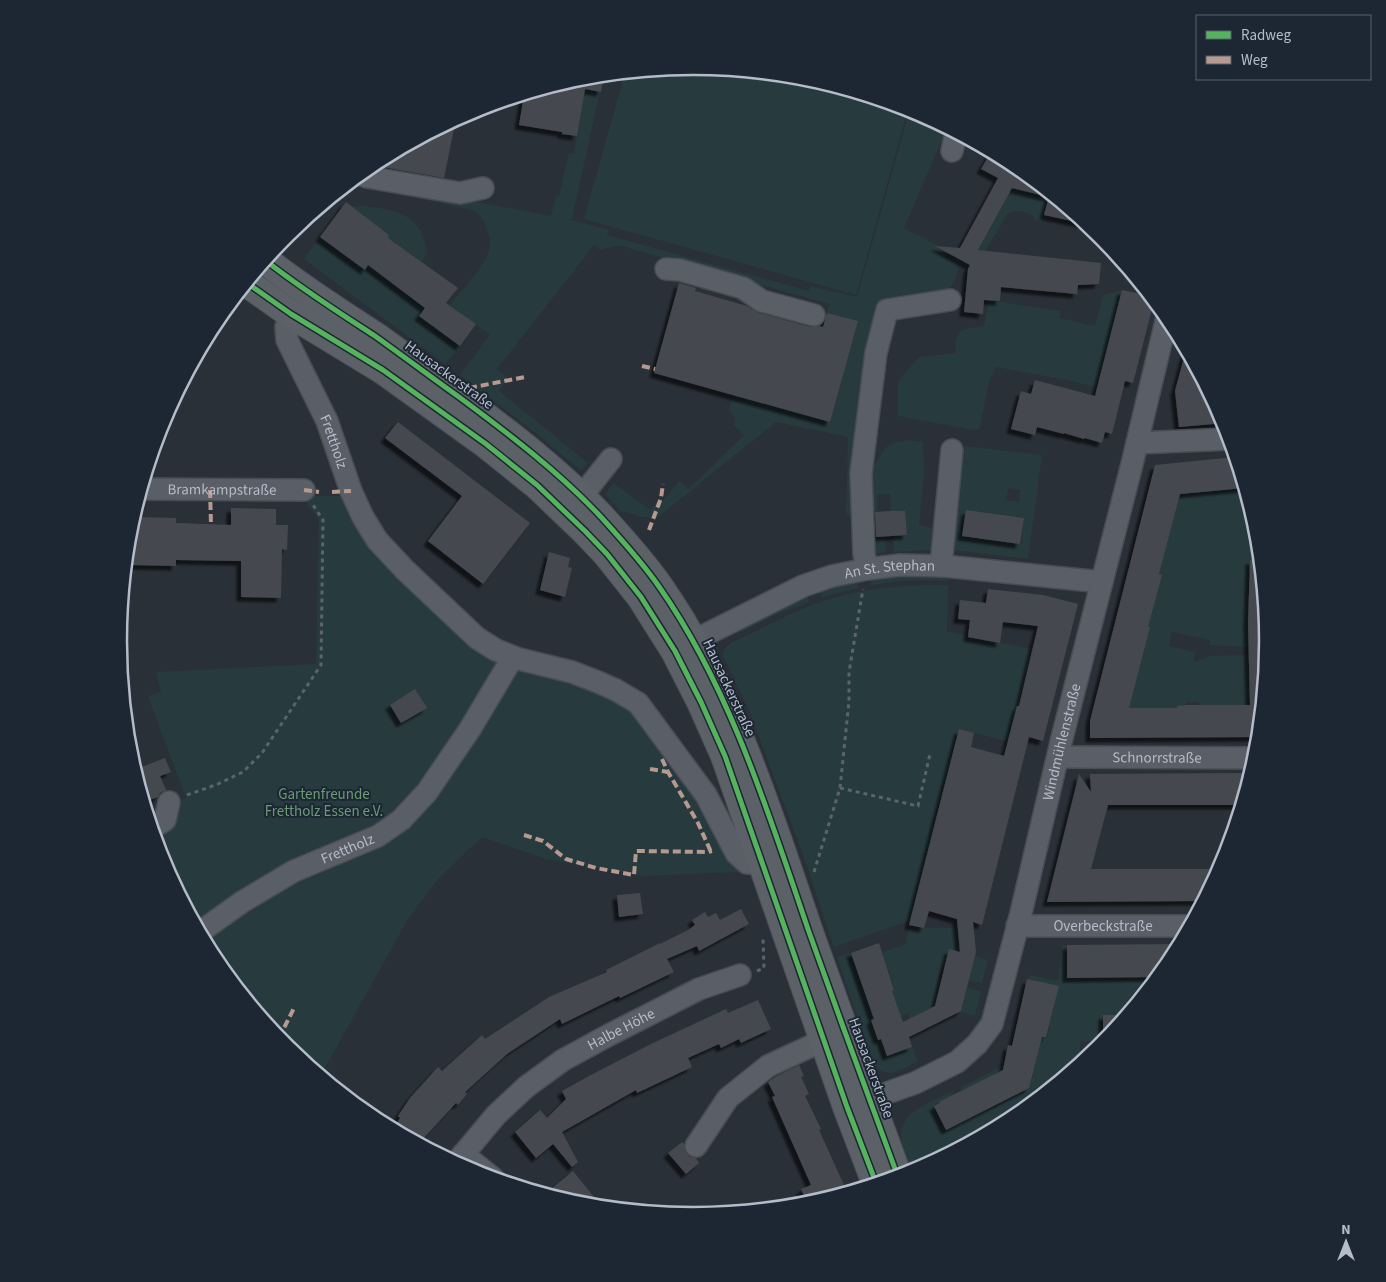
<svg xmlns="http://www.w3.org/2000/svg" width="1386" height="1282" font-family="'Source Sans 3',sans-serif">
	<defs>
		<filter id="shadow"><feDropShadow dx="-4.5" dy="4.5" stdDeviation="1" flood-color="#0009"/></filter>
	</defs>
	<rect width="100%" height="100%" fill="#2a3038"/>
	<g fill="#273a3e" fill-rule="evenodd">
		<path d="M693,66L805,77L908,109L856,295L584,219L625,73Z"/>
		<path d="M574,87L600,91L572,219H568L609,230L607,235L809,291L810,286L857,297L910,109L947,128L904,228L956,255L955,257L970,265L959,264L955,281L942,296L882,305L854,514L846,516L848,437L776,422L657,518L643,517L620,511L605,494L613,483L651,510L660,497L663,500L680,481L689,489L744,435L733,425L735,421L734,416L729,410L734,395L830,422L858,321L827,313L829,304L617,245V246L600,250L594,245L497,369L508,378L499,391L588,463L581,471L541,437L460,375L490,335L450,305C460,292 488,263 490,247C490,240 489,233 486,227C483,219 480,214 471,210L369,187L353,186L342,189L353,180L394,186L551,216L556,196H559L569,153H574L582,104Z"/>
		<path d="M1012,188L1049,197L1043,222L1034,220V217C1025,211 1018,209 1008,213L985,251L978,250Z"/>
		<path d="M364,206C398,210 422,214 427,253L422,262L388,238L389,235L352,207Z"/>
		<path d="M320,237L364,270L368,265L425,308L419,316L460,346L445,364L304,259Z"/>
		<path d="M1122,290L1101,375L1120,394L1072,381L996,367L989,381L980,426L979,429L975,430L967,429L898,416V381L919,357L955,353C956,326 960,330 984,326L989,300L1060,311V318L1095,326L1103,295Z"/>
		<path d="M910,440L923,442L924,476L919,525L932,528L931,550L894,552V536L907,535L905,511H891L890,494L877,495V512L874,513L875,537L885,536L886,552L868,555L872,469L885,448L895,442Z"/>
		<path d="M965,446L1042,455L1028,559L951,550ZM1008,488L1020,490L1019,502L1006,500ZM966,510L1023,517L1022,544L961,536L962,525H964Z"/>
		<path d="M1243,485L1253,517V567L1248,568L1249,647L1209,645L1210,640L1172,632L1169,646L1195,652L1194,662L1209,656L1249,655V688L1253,710L1199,706V702H1186V706H1177V708H1146L1124,710L1135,683L1149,627H1148L1159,574L1179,494Z"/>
		<path d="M302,496H350L477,642L635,704L744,865L739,872L642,876L546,859L482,837L439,878L408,919L321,1075L286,1047L215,960L162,861L153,830L174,804L186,798L148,696L161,692L156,672L316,664L319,520Z"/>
		<path d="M948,571V581C923,580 895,579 871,586L869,576Z"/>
		<path d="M857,580L858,588L822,597L820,593L821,589Z"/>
		<path d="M920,585H948L947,631L976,638L1033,649L1022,707L1017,706L1010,732L1026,746L959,729L911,920L834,947L801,849L749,710L723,656C722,649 726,647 731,643C763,628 795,610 829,599C858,590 889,587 920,585Z"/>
		<path d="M807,595L809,602L777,614L741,632L738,628Z"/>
		<path d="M909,925L924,928H954L974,932L975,936L959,937L960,952L949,950L945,966H942L938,979L941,980L935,1006L910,1019L908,1013L901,1016L892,991L895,989L882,952L906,944Z"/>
		<path d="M1062,945H1067L1068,978L1157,977L1126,1015H1103L1102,1041H1080V1056L1088,1057L1012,1119L912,1172C908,1162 902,1150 901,1139C897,1112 933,1102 952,1092L954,1096L939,1102L940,1103L934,1107L946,1130L1029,1088L1042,1037H1047L1056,997L1028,979L1029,975L1058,981Z"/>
		<path d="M851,953L874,1019L871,1020L878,1040L881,1039L887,1056L912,1047L918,1061C902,1069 887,1082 873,1063L837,957Z"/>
		<path d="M975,956L988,960L982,983L969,980Z"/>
		<path d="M967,988L981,991L975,1016L961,1012Z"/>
		<path d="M1007,1053L1006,1068L962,1092L960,1088L1004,1065Z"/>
	</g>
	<g fill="#444950" filter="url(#shadow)">
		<path d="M604,75L601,92L585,89L577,136L562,134V132L519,125L524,95L581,77Z"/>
		<path d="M456,119L444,178L371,165L374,163Z"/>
		<path d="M991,152L1013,163L1086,224L1044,215L1049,197L1012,188L978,250L1101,263L1099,284L1078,285L1077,294L1001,287L1000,301L984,300L983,314L964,312L968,269L970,265L935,246L960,248L998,178L981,169Z"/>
		<path d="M346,202L389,235L388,238L458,288L446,303L476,324L460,346L419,316L425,308L368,265L365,270L320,237Z"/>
		<path d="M679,283L696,288L695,291L747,306L759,313L811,327L819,326L823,327L827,313L858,321L830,422L654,373Z"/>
		<path d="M1122,290L1150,296L1154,301L1133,383L1125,381L1112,434L1105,432L1102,443L1085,438L1084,439L1064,433V434L1037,427L1035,435L1011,429L1021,391L1031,394L1035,380L1095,396Z"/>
		<path d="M1186,350L1224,421L1225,423L1179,427L1175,391Z"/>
		<path d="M398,422L530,523L483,584L428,541L462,496L385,438Z"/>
		<path d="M1235,457L1244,488L1180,494L1159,574L1162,575L1148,627H1150L1129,708H1177V706L1186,705H1250L1248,624L1250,560H1260L1268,641L1258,737L1090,738V721L1155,465Z"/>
		<path d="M231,508L276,509V525H288L287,550L282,549L281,598L241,597V561L176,560V566L131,565V522L133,517L176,518V523L231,525Z"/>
		<path d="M966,510L1024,518L1020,544L962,536Z"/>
		<path d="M891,511H905L907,535L876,537L875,512Z"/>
		<path d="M549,552L570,558L568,567L572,568L565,597L540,590Z"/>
		<path d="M988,589L1043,595L1078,604L1043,741L1029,737L982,925L973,922L976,952L961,1011L909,1037L912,1047L887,1056L881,1039L878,1040L871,1020L874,1019L851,953L879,943L894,990L892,991L903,1022L935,1006L949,949L960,952L957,919L929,911L924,928L909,925L959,729L974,733L971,747L1004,756L1017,706H1019L1038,626L1003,622L1000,643L968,637L970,620L958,619L960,600L986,603Z"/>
		<path d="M415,689L427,708L401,723L390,705Z"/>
		<path d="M165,758L171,772L160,776L166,790L160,793L158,797L144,802L134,770Z"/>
		<path d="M1251,773L1241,805H1108L1091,869H1220L1200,905V901L1047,902L1079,774L1091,792L1090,774Z"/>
		<path d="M640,893L643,914L619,917L617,895Z"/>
		<path d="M741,909L749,924L699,951L697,946L667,959L674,972L620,998L619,996L562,1024L560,1019L507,1054L465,1092L467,1094L458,1105L456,1103L419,1143L393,1129L400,1118L398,1116L410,1098L438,1067L442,1071L482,1035L485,1039L549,997L607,972L606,970L660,943V944L688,930L695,925L692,920L705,912L708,917L716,913L720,920Z"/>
		<path d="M1179,944L1171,961L1157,977L1067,978V945Z"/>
		<path d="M1027,979L1059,986L1046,1037H1042L1029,1088L946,1130L934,1106L940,1103L939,1102L1003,1070L1008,1045L1012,1046Z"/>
		<path d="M758,1000L771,1029L741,1043L739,1039L721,1048L719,1044L688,1058L692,1067L637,1093L636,1090L562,1132L578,1162L572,1167L553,1144L536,1158L515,1132L540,1110L547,1118L566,1099L562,1091L589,1076L651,1044L726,1009L728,1013Z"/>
		<path d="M1103,1015H1126L1103,1043Z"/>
		<path d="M799,1065L804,1076L801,1077L809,1094L805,1096L821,1129L819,1130L844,1185L807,1202L801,1189L811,1185L772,1097L775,1096L768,1082L775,1077Z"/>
		<path d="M682,1142L684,1144L685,1152L690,1157L696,1158L699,1163L686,1174L668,1153Z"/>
		<path d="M573,1171L602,1207L581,1205L545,1194Z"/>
	</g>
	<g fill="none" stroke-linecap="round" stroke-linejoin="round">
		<defs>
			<g id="minor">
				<path d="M952,151L956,133"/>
				<path d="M360,174L367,177L460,193L483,188"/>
				<path d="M666,269L680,270L743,288L762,301L814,315"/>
				<path id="s1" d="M291,314L286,327L287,340L327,421L351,491L363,517L377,540L405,570L477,638L496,650L519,659L572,672L598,682L616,690L638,703L706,795L736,853L747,863L763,864"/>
				<path d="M1137,443L1230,439"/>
				<path id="s2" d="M141,489L304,490"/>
				<path d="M581,497L611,459"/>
				<path d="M941,566L952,450"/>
				<path d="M867,569L864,554L861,473L876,353L887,310L950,300"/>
				<path id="s3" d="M693,641L803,586L832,576L867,569L900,565L944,566L1102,582"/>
				<path id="s4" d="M1058,757L1255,758"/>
				<path d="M152,828L165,820L169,802"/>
				<path id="s5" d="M1017,926H1189"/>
				<path id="s6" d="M200,932L242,902L294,871L378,836L401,820L427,792L470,729L513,657"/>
				<path id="s7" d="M856,1104L915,1083L957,1062L977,1044L992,1024L1021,913L1061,742L1132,464L1167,317"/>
				<path d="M696,1146L728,1098L768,1066L824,1040"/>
				<path d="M463,1154L493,1178"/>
				<path id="s8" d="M456,1163L496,1115L526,1087L563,1060L609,1035L699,989L740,975"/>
			</g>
			<g id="major">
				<path d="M265,260C300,288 338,312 375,336C403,356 431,377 459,397C509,434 559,472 601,517C621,539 643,563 660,588C731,690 769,815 809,932C838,1014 868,1095 898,1177"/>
				<path d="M247,283L291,314L383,370L486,444L537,485L585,531L607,554L641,597L675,651L701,702L725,756L847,1107L876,1183"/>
			</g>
		</defs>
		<use href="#minor" stroke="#484c53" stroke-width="24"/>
		<use href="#major" stroke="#484c55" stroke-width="30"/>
		<g stroke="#5d636a" stroke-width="3" stroke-dasharray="4 4" stroke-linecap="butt">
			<path d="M840,788L918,806L930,754"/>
			<path d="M187,795L218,784L243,772L262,753L321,665L323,520L313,505"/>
			<path d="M814,872L840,788L849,701V672L863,589"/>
			<path d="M757,971L764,968L763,939"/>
		</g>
		<use href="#minor" stroke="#5a5e66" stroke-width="21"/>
		<use href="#major" stroke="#5c6168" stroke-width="28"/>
		<g stroke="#b69a8f" stroke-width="4" stroke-dasharray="8 4" stroke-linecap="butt">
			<path d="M642,366L655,369"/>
			<path d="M469,388L525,377"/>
			<path d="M210,490L211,524"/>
			<path d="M304,490L319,492"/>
			<path d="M332,492L351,491"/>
			<path d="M649,530L661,498L663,484"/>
			<path d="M662,759L668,772L698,823L711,852"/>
			<path d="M650,769L668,772"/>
			<path d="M524,835L543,841L566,859L596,868L634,875L636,851L708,852L712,851"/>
			<path d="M279,1038L295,1006"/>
		</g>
		<defs>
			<g id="cycleway">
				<path d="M265,260C300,288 338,312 375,336C403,356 431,377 459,397C509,434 559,472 601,517C621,539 643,563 660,588C731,690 769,815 809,932C838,1014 868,1095 898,1177"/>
				<path d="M247,283L291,314L383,370L486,444L537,485L585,531L607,554L641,597L675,651L701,702L725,756L847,1107L876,1183"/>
			</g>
		</defs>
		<use href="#cycleway" stroke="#1d2633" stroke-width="8"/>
		<use href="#cycleway" stroke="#56b35d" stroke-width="5"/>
	</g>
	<g text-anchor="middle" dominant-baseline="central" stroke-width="4" stroke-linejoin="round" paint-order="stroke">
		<g font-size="15" fill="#b4bcc9" stroke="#1d2633">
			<text transform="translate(449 375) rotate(36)">Hausackerstraße</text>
			<text stroke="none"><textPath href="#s1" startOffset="139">Frettholz</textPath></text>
			<text stroke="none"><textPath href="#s2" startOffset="81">Bramkampstraße</textPath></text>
			<text stroke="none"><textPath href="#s3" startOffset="212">An St. Stephan</textPath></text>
			<text transform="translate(729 688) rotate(65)">Hausackerstraße</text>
			<text stroke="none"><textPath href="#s7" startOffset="452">Windmühlenstraße</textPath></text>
			<text stroke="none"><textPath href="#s4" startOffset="99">Schnorrstraße</textPath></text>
			<text stroke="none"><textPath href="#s6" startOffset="170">Frettholz</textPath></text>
			<text stroke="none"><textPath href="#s5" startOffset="86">Overbeckstraße</textPath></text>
			<text stroke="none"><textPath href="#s8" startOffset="215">Halbe Höhe</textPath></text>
			<text transform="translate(871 1068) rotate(70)">Hausackerstraße</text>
		</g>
		<g font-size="15" fill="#6b9a76" stroke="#1d2633">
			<text x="324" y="794">Gartenfreunde<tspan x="324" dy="17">Frettholz Essen e.V.</tspan></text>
		</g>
	</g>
	<path d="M0 0H1386V1282H0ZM127 641a566 566 0 1 1 1132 0a566 566 0 1 1-1132 0Z" fill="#1d2633" fill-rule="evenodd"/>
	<path fill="none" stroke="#b4bcc9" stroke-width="2.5" d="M127 641a566 566 0 1 1 1132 0a566 566 0 1 1-1132 0Z"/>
	<rect x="1196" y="15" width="175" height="65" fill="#1d2633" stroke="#59626f"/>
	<rect x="1206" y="31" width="25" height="8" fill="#56b35d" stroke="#59626f"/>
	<text x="1241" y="40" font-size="15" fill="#b4bcc9">Radweg</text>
	<rect x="1206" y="56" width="25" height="8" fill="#b69a8f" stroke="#59626f"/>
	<text x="1241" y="65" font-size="15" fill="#b4bcc9">Weg</text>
	<g transform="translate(1346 1242)" stroke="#1d2633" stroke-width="4" paint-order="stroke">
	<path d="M0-4L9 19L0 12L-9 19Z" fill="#b4bcc9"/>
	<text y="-8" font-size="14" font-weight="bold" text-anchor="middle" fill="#b4bcc9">N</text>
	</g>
</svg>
